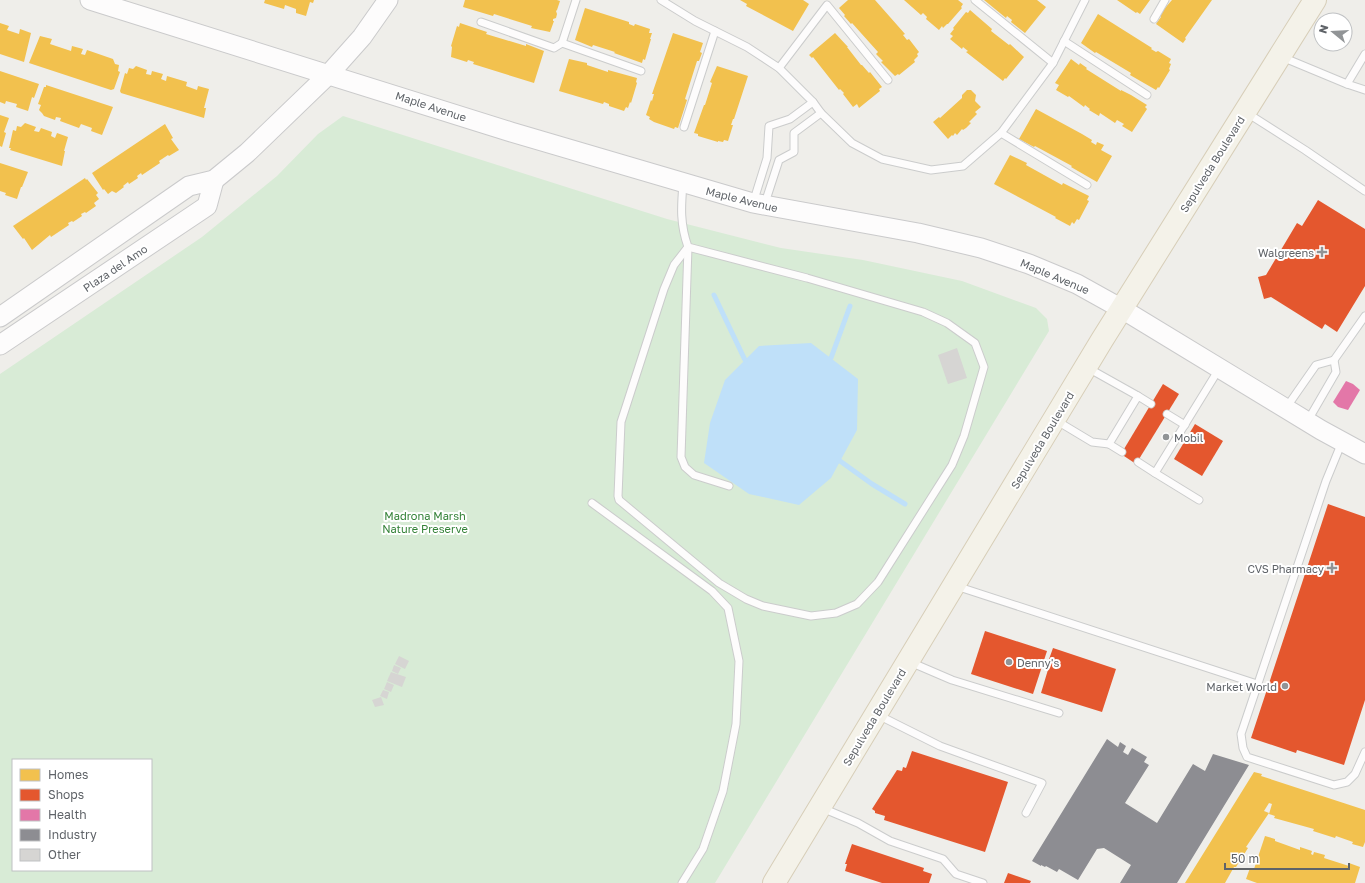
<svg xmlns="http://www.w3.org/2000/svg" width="1365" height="883" font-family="'Golos Text',sans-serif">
	<rect width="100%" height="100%" fill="#efeeea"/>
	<path fill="#d8ebd6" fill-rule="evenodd" d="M343,116L667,219L781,248L863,260L962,281L1036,308L1047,319L1049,331L715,883H0V374L202,237L277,176L318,134ZM13,760H151V870H13Z"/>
	<path fill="#bfe0f9" d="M811,343L858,379L857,430L831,478L799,505L749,494L704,463L710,423L725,380L759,346Z"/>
	<g fill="#f2c14e">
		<path d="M265,0H314L313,3L310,2L306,16L296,13V9L285,5L284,9L264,3Z"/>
		<path d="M465,0H557L560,1L557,10L556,11L557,14L556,18L553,19V21H554L550,32L531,28L532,26L494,14L493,16L463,7Z"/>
		<path d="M740,0H803L809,4L793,31L746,6L747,4Z"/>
		<path d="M848,0H875L905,34L903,35L907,40L909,39L919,52L917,54L918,56L914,60L915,62L899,75L898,74L895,76L881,62L883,61L876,54L878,52L852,23L851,24L844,16L845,15L839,8Z"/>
		<path d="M904,0H958L963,4L961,7L962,8L948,24H947L943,28L942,26L939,30L926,19L927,17L923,13L921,15Z"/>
		<path d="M984,0H1037L1046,7L1025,33L1011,22L1012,20L1007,16L1006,18Z"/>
		<path d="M1117,0H1150L1140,14L1137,12L1136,13Z"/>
		<path d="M1172,0H1212L1185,38L1186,39L1183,43L1156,24L1161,17L1159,15Z"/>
		<path d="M585,8L629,22V24L634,26L635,24L650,29L649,33H652L650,39H651L645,60L643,59L642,63L614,53L615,52L593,45L592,47L575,40Z"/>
		<path d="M970,10L992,29L991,31L1009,45L1010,44L1024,57L1006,79L1005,78L1003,81L966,52L968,51L963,47L962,49L950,39L953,36L950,34L954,29L953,28L966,12L968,13Z"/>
		<path d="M1098,14L1152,48L1151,49L1156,52L1158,51L1171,59L1169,63L1171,64L1169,69L1170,70L1159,88L1158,87L1156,90L1130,75L1131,73L1096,52L1095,53L1081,43Z"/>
		<path d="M0,23L9,26L7,30L19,34L20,29L31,33L24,62L0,54Z"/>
		<path d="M460,23L487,32L486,34L526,46V44L544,51L534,83L473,64L474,62L468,60L467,62L451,57L452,47L451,46L457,26L459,27Z"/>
		<path d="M673,33L703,43L700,52L702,53L699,61H697L685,99L687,100L678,128L675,127L674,129L654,122L649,119L650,117L646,115L651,100L652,101L654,94H652Z"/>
		<path d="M835,33L848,47H847L861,65H862L869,73L870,72L882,87L879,89L880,91L859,108L857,104L853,107L843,94L844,93L840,89L839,90L813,57L812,58L809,55Z"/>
		<path d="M40,36L52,39L50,44L71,51L72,46L83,49L81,54L85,55L87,50L113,59L115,64L119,65L118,71L120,72L114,89L111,90L29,63Z"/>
		<path d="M569,59L587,63V65L608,72V70L637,78L636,82L637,83L631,103L630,102L628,108L626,107L624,111L609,106V104L604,102L603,104L559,91Z"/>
		<path d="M1071,59L1079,65L1080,63L1087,68L1086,69L1121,91V90L1131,95L1147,105L1145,107L1147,109L1132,132L1122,126L1124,124L1117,120L1115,123L1100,113L1099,116L1089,110L1090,109L1085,105L1084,107L1069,96L1068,97L1056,90L1059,85L1055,83Z"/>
		<path d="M136,66L147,70L146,74L151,75L152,71L163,74L161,79L166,81L167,76L187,82L186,86L197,90L198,86L209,89L204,108H206L204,118L121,93L120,91L125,73L127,74L129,68L133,69Z"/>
		<path d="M717,66L748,76L734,119H733L731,125H733L728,141L724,140L723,142L718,141V142L698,136V134L694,133L704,105H705L712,83L710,82Z"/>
		<path d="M0,71L39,84L34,98L32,97L28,111L16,107L17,104L6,101L5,104L0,102Z"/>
		<path d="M46,85L113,107L102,135L91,131L92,128L81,124L79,128L60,121L61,118L56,117L55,120L44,116L42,113L39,110L41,105L38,104L44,87H46Z"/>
		<path d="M967,90H971L976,95L975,101L981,107L975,112L977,114L969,122L971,123L966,128L963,130L962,129L957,135L955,133L953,136L952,135L948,139L933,122L939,117L940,118L962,98V95Z"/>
		<path d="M1036,109L1082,134L1092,140L1091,142L1096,145L1097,142L1104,145L1101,150L1112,156L1097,182L1071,167L1072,166L1035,146L1034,147L1019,139Z"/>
		<path d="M0,115L9,118L4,132L6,133L2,147L0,146Z"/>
		<path d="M25,123L36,127L34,131L39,132L41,128L52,132L51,136L55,138L57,133L68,137L64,151H65L62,166L10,150L11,148H9L13,130L16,131L17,126L21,127Z"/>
		<path d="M165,124L173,138L171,139L179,150L169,156L168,155L159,161L160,163L142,175L141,173L137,176L138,178L129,184L128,182L123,186L124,187L116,193L112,191L108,194L104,189L103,190L92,173Z"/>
		<path d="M1010,155L1027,163L1026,165L1062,185L1063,183L1089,196L1087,200L1089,201L1079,220L1077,219L1074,224L1072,222L1070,226L1055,218L1056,217L994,184Z"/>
		<path d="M0,163L28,172L22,187H21L17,199L5,195L6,193L0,191Z"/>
		<path d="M85,178L86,180L87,179L98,193L96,195L99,199L94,203L96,206L86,213L85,212L81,214L82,216L73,222L72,221L68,223L69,225L51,237L50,235L32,250L24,238L23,239L13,226Z"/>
		<path d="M1254,772L1262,774L1261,776L1365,810V842L1363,847L1352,844L1353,842L1336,836L1335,838L1313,831L1314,829L1274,818L1275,816L1269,814L1272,804L1269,803L1264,811L1269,813L1246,847L1248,848L1236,867H1234L1225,883H1185Z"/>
		<path d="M1265,836L1275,839V841L1300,850V847L1312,851L1311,854L1313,855L1314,852L1325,855L1324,858L1349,866V863L1360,867L1355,883H1257L1246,879L1250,868L1254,869Z"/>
	</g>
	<g fill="#e4572e">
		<path d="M1318,200L1365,229V286L1337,332L1325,324L1322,329L1271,297L1264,299L1258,277L1266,275L1297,223L1302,226Z"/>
		<path d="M1163,384L1179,394L1136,464L1121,454Z"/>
		<path d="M1195,424L1223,441L1202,476L1174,459Z"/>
		<path d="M1328,504L1365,517V700L1344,765L1297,750L1296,753L1251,738Z"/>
		<path d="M985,631L1047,651L1033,694L971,674Z"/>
		<path d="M1053,648L1116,669L1102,712L1041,693L1050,663L1048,662Z"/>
		<path d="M912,751L1008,782L985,852L884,820L885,816L875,813V811L872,809L897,770L902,771L903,767L906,768Z"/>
		<path d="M852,844L924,868L923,871L932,874L929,883H882L845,871L847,864H845Z"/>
		<path d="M1008,873L1031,881L1030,883H1004Z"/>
	</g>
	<path fill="#e377a8" d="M1346,381L1353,384L1360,390L1348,410L1338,407L1333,402Z"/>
	<path fill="#8d8d92" d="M1107,739L1118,747L1120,742L1126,746L1123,752L1128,755L1132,748L1147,757L1144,762L1149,765L1125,803L1157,823L1193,764L1205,771L1213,754L1249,765L1177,883H1120L1131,865L1104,848L1097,849L1078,880L1059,869L1057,872L1046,866L1045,867L1041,865V866L1032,861Z"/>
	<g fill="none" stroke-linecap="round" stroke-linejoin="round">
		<g stroke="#bfe0f9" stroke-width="5">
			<path d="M714,295L745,360"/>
			<path d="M831,358L850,306"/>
			<path d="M840,461L872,484L905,504"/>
		</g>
	</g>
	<g fill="#d6d5d3">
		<path d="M957,348L967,378L948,384L938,355Z"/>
		<path d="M399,656L409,661L405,669L395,664Z"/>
		<path d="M394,665L401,668L398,674L392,671Z"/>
		<path d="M391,672L406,677L402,687L387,681Z"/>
		<path d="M387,682L394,685L391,692L384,689Z"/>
		<path d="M383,690L389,692L387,699L380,696Z"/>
		<path d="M381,697L384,705L375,707L372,700Z"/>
	</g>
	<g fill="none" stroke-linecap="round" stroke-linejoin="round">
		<defs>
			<g id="lane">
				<path d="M661,0L695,21L747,47L779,68L813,102L821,113L852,143L882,159L931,170L963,166L1001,133L1053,63L1085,0"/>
				<path d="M975,0L1053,63"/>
				<path d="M1154,19L1165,0"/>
				<path d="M481,22L554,48L562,43L576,0"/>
				<path d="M1064,41L1147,95"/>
				<path d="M562,43L641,71"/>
				<path d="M1282,57L1347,84L1365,90"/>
				<path d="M779,68L827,5L888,80"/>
				<path d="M1347,84L1365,54"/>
				<path d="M1247,113L1305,150L1365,191"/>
				<path d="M684,127L715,31"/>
				<path d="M1001,133L1087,185"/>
				<path d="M683,184C681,207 680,224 688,247L807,278L923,312L947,323L975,343L984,367L964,436L952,465L878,582L857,604L836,613L811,616L763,606L746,599L719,583L619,500L618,496L621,422L664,289L674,265L688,247"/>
				<path d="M753,203L767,158L769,126L790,119L813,102"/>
				<path d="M765,203L779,160L794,152V133L821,113"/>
				<path d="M688,247L681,457L685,467L694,475L729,486"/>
				<path d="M1088,368L1138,396"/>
				<path d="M1286,408L1316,365L1334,360L1365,316"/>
				<path d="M1167,414L1185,425"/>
				<path d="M1057,421L1092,442L1109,444"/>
				<path d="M1307,422L1336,372L1334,360"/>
				<path d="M1342,442L1326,481L1241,734L1243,748L1247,757L1334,785L1347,782L1355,774L1365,752"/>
				<path d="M1122,452L1109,444L1138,396L1151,404"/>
				<path d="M1138,462L1155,473"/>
				<path d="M1199,500L1155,473L1219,369"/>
				<path d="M592,503L712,591L728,608L739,661L736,724L723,791L703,849L682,883"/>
				<path d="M956,586L1257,684"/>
				<path d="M910,662L952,680L1059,713"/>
				<path d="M878,715L940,746L1042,783L1026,813"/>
				<path d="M822,808L858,823L890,841L943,859L956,874L983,883"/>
			</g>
			<g id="secondary">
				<path d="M90,0L511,132L753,203L918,233L981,248L1029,264L1077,284L1122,309L1321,430L1365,454"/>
				<path d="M0,317L189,186L214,180L247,153L329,74L362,37L388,0"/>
				<path d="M0,345L207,206L214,180"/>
			</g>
			<path id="primary" d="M774,883L1102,340L1315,0"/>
		</defs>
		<use href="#lane" stroke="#cbcccc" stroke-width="9"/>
		<use href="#secondary" stroke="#cacacb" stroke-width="21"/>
		<use href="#primary" stroke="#d7ceb8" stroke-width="24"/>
		<use href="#lane" stroke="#fdfcfc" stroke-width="7"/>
		<use href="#secondary" stroke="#fdfcfc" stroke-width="19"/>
		<use href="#primary" stroke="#f4f2e9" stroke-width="22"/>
	</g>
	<g fill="#919496" stroke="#fff" stroke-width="1.5">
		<path d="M1320 246h4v4h4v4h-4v4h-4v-4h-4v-4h4z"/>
		<circle cx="1166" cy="437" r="4"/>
		<path d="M1330 562h4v4h4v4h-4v4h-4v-4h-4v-4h4z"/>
		<circle cx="1009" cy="662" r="4"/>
		<circle cx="1285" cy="686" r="4"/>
	</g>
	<g text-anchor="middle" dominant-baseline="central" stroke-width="4" stroke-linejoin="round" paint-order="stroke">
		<g font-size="11" fill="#5f6368" stroke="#fff">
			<text transform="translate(431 106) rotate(18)">Maple Avenue</text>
			<text transform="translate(1212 164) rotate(-58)">Sepulveda Boulevard</text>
			<text transform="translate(742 199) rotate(14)">Maple Avenue</text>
			<text transform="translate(115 268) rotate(-34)">Plaza del Amo</text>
			<text transform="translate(1055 276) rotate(23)">Maple Avenue</text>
			<text transform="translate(1042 440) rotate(-59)">Sepulveda Boulevard</text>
			<text transform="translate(874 717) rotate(-59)">Sepulveda Boulevard</text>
		</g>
		<g font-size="11" fill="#5f6368" stroke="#fff" text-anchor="end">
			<text x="1314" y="252">Walgreens</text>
			<text x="1174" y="437" text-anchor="start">Mobil</text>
			<text x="1324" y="568">CVS Pharmacy</text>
			<text x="1017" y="662" text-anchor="start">Denny's</text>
			<text x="1277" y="686">Market World</text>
		</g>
		<g font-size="11" fill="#348238" stroke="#fff">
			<text x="425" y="515">Madrona Marsh<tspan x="425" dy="13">Nature Preserve</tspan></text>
		</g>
	</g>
	<rect x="12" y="759" width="140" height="112" fill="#ffffff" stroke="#bfc1c3"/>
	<rect x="20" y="769" width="20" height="12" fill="#f2c14e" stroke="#bfc1c3"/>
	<text x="48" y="779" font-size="12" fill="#5f6368">Homes</text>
	<rect x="20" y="789" width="20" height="12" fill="#e4572e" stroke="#bfc1c3"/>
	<text x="48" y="799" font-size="12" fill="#5f6368">Shops</text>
	<rect x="20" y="809" width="20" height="12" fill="#e377a8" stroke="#bfc1c3"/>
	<text x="48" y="819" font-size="12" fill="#5f6368">Health</text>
	<rect x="20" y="829" width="20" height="12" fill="#8d8d92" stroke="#bfc1c3"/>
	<text x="48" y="839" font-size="12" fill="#5f6368">Industry</text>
	<rect x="20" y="849" width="20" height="12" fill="#d6d5d3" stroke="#bfc1c3"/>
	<text x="48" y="859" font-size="12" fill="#5f6368">Other</text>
	<g transform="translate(1333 32) rotate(288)"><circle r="19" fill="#ffffff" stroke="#bfc1c3"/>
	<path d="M0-3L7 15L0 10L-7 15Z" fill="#919496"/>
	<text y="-6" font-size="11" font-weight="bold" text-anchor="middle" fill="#5f6368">N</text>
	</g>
	<path d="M1225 863v6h124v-6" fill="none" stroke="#5f6368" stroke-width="2"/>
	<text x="1231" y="863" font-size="12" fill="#5f6368" stroke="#ffffff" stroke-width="3" paint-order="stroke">50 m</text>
</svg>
